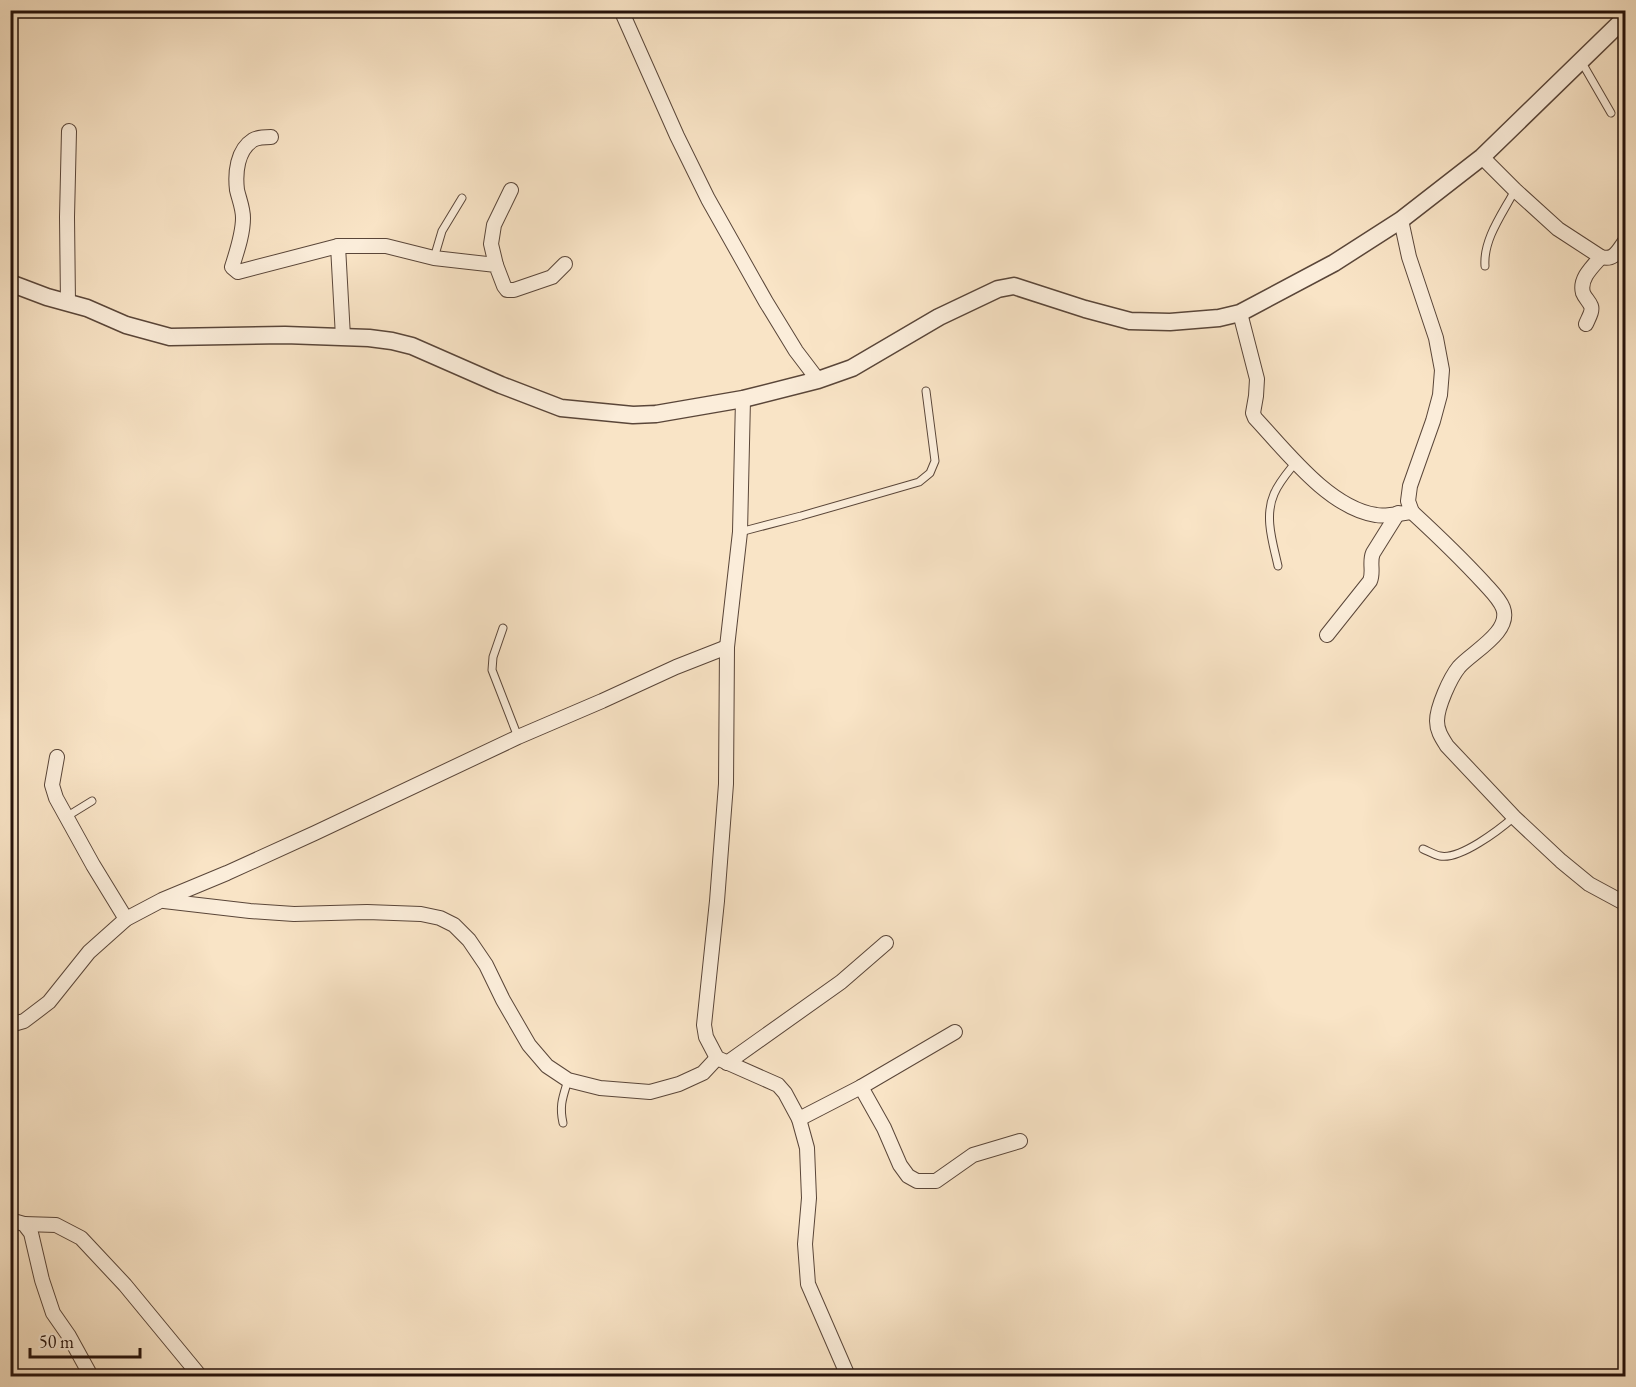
<svg xmlns="http://www.w3.org/2000/svg" width="1636" height="1387" font-family="'EB Garamond',serif">
	<rect width="100%" height="100%" fill="#f9e4c6"/>
	<filter id="stains"><feTurbulence type="fractalNoise" baseFrequency=".00333" numOctaves="4"/><feColorMatrix values="0 0 0 0 .2 0 0 0 0 .09 0 0 0 0 .02 0 0 0 .5 -.17"/></filter>
	<radialGradient id="worn" r=".72"><stop offset=".6" stop-color="#630" stop-opacity="0"/><stop offset="1" stop-color="#630" stop-opacity=".3"/></radialGradient>
	<g fill="none" stroke-linecap="round" stroke-linejoin="round">
		<defs>
			<g id="service">
				<path d="M1581,61L1611,113"/>
				<path d="M434,258L442,231L462,198"/>
				<path d="M1485,266C1483,239 1503,213 1515,190"/>
				<path d="M740,532L801,516L919,482L930,473L935,461L926,391"/>
				<path d="M1278,566C1273,543 1264,517 1274,494C1279,482 1288,472 1296,462"/>
				<path d="M503,628L493,657L492,670L518,737"/>
				<path d="M66,817L92,801"/>
				<path d="M1423,849C1428,851 1434,855 1440,856C1460,860 1499,830 1514,817"/>
				<path d="M563,1123C559,1105 563,1097 568,1080"/>
			</g>
			<g id="minor">
				<path d="M621,10L677,136L708,199L766,302L796,351L818,380"/>
				<path d="M271,137C265,137 258,137 253,140C237,150 235,173 237,190C239,199 243,208 243,218C243,234 237,251 232,267L238,272L338,246L343,337"/>
				<path d="M1482,157L1515,190L1558,229L1601,257C1615,261 1618,250 1626,240"/>
				<path d="M1401,220L1409,257L1436,338L1442,370L1440,395L1433,421L1410,486L1408,501L1412,512C1437,535 1461,558 1484,583C1490,590 1499,598 1503,608C1512,632 1472,652 1459,667C1450,678 1437,707 1437,721C1437,731 1442,738 1447,746L1514,817L1561,861L1589,884L1626,904"/>
				<path d="M338,246H386L434,258L496,265L504,286L507,290H514L552,277L565,264"/>
				<path d="M496,265L491,244L494,225L511,190"/>
				<path d="M68,303L67,217L69,131"/>
				<path d="M1240,313L1257,379L1256,396L1253,413L1255,418C1286,451 1329,508 1376,515C1387,517 1401,513 1412,512"/>
				<path d="M1586,324C1588,319 1593,311 1591,306C1589,301 1585,298 1583,293C1579,279 1592,267 1601,257"/>
				<path d="M743,399L740,532L727,647L726,784L717,901L704,1025L706,1037L717,1058L778,1085L785,1093L799,1119L807,1148L809,1198L805,1244L808,1284L848,1376"/>
				<path d="M1327,635L1370,581C1374,572 1369,562 1373,553L1398,513"/>
				<path d="M57,757L52,785L56,798L93,865L126,919"/>
				<path d="M164,901L250,911L294,914L367,912L421,914L440,918L454,925L469,940L486,965L503,1000L529,1045L547,1066L568,1080L600,1088L650,1092L679,1084L703,1073L717,1058"/>
				<path d="M10,1025L24,1021L49,1002L89,952L126,919L162,900L227,873L315,833L518,737L602,701L676,667L727,647"/>
				<path d="M727,1063L841,982L886,943"/>
				<path d="M861,1087L884,1128L900,1165L908,1176L917,1181H936L973,1155L1020,1141"/>
				<path d="M799,1119L861,1087L955,1032"/>
				<path d="M10,1220L24,1224L31,1233L42,1280L53,1313L69,1336L91,1376"/>
				<path d="M24,1224L56,1225L81,1238L125,1285L200,1376"/>
			</g>
			<path id="tertiary" d="M10,283L47,297L87,308L126,325L170,337L285,335L369,338L392,341L412,346L501,385L561,408L633,415L656,414L743,399L818,380L852,368L939,317L998,289L1014,286L1085,309L1130,321L1170,322L1219,318L1240,313L1334,263L1401,220L1482,157L1626,17"/>
		</defs>
		<use href="#service" stroke="#5a4639" stroke-width="9"/>
		<use href="#minor" stroke="#5a4639" stroke-width="16"/>
		<use href="#tertiary" stroke="#5a4639" stroke-width="19"/>
		<use href="#service" stroke="#fbedda" stroke-width="7"/>
		<use href="#minor" stroke="#fbedda" stroke-width="14"/>
		<use href="#tertiary" stroke="#fbedda" stroke-width="16"/>
	</g>
	<rect width="1636" height="1387" fill="none" stroke="#f9e4c6" stroke-width="36"/>
	<rect x="12" y="12" width="1612" height="1363" fill="none" stroke="#25110a" stroke-width="3"/>
	<rect x="18" y="18" width="1600" height="1351" fill="none" stroke="#25110a" stroke-width="1.5"/>
	<path d="M30 1348v9h110v-9" fill="none" stroke="#25110a" stroke-width="3"/>
	<text x="39" y="1348" font-size="18" fill="#25110a" stroke="#fbedda" stroke-width="4.5" paint-order="stroke">50 m</text>
	<rect width="100%" height="100%" filter="url(#stains)"/>
	<rect width="100%" height="100%" fill="url(#worn)"/>
</svg>
